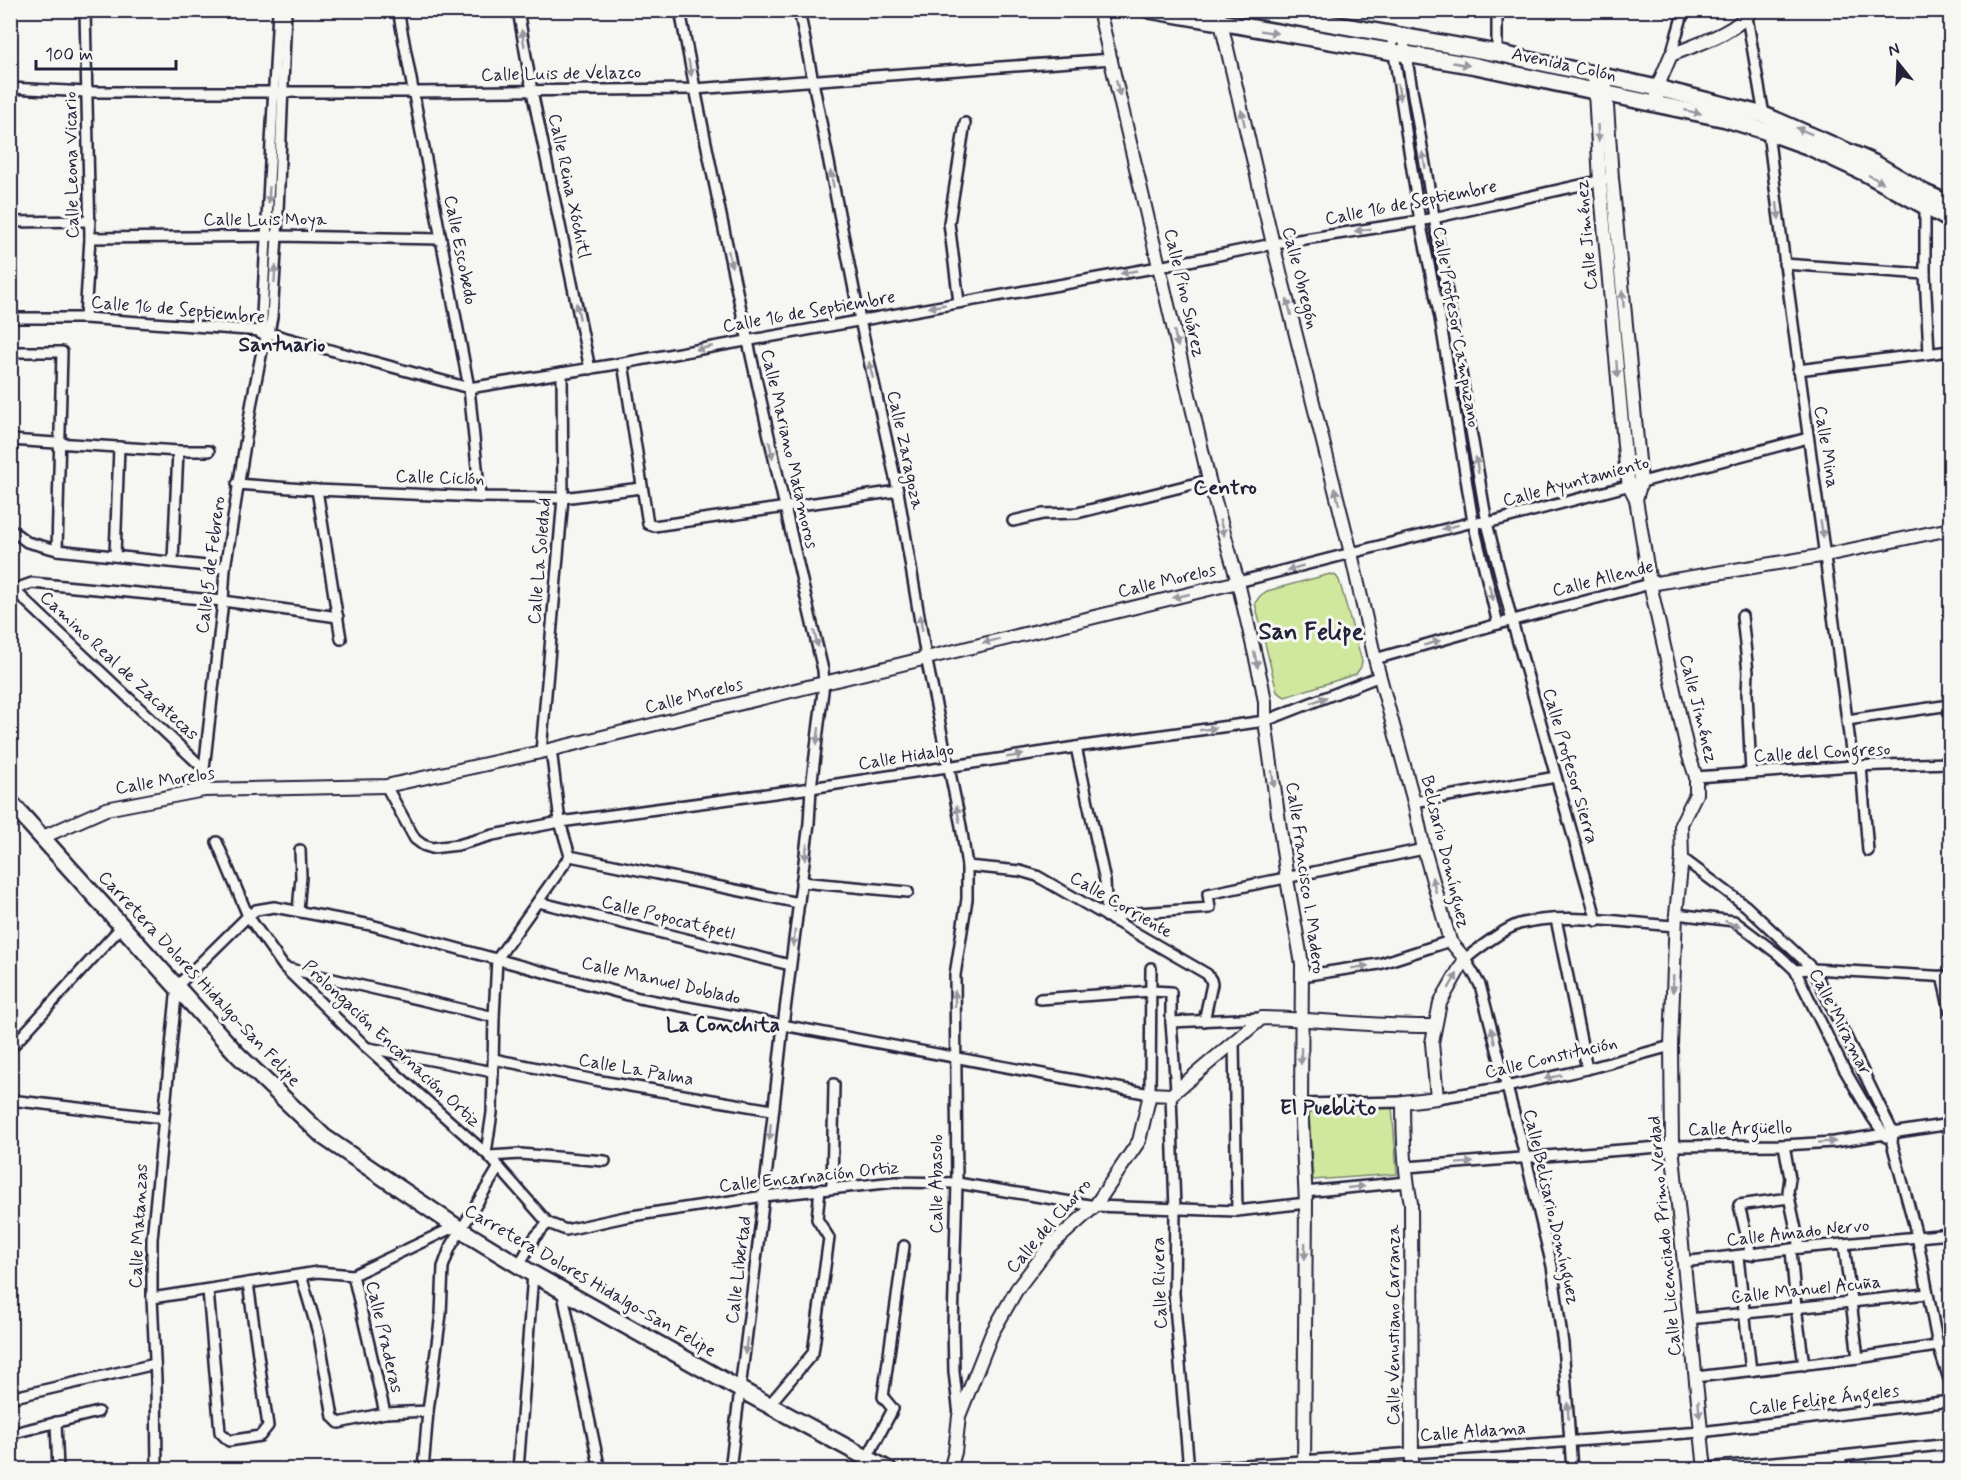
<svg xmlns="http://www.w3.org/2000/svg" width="1961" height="1480" font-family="Mynerve,sans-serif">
	<rect width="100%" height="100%" fill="#f6f6f2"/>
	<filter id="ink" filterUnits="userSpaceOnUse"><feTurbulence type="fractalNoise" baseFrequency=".0167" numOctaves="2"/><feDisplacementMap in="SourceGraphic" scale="12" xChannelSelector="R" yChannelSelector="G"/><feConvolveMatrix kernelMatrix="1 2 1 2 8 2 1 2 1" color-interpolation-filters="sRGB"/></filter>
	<g filter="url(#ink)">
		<g fill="#d0e89e" stroke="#79856c" stroke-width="1.5">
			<path d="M1330,574L1336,576L1339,580L1362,661L1361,667L1356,674L1285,697L1277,692L1255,603L1260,596L1267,591Z"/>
			<path d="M1392,1106L1397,1174L1313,1180L1309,1113Z"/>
		</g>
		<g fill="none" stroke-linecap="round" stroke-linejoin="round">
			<defs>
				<g id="minor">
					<path d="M85,10L90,238L85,318"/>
					<path d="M398,10L469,388L480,497"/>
					<path d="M518,10L532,91L590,369"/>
					<path d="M680,10C696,97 714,182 732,268C761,402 791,536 823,670L824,683L811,788L809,823L783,1026L764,1196L730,1470"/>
					<path d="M799,10L860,320L898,491L926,657L961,826L967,866V899L955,975L957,1183L953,1326L954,1372L959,1415"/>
					<path d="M1497,10V53"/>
					<path d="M1747,17L1764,115"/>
					<path d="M1391,34L1420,221L1440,318L1473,522L1498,624"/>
					<path d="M1403,37L1487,523L1512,621L1597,921"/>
					<path d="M1671,55L1684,10"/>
					<path d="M10,88L87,92H413L694,89L1112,59"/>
					<path d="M1768,132C1794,344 1826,555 1853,766"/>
					<path d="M1925,207V274L1929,353"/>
					<path d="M10,222L90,221"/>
					<path d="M90,238L277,236L441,239"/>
					<path d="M1784,264L1925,274"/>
					<path d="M959,302L949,223L965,123"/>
					<path d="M10,318H85L261,331L469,388L623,363L1159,267L1273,244L1420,221L1612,178"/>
					<path d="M261,334L278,10"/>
					<path d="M10,352H62L57,550"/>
					<path d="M623,363L648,524L654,526L898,491"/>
					<path d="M1798,370L1950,351"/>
					<path d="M10,440L178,451H209"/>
					<path d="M237,484L317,490L480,497L563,498L641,488"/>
					<path d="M317,490L341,639"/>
					<path d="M1013,521L1043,514L1077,513L1209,480"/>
					<path d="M10,529L27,542L57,550L225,568"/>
					<path d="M115,556L119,447"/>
					<path d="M173,561L178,451"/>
					<path d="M1238,582L1473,522L1487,523L1808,438"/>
					<path d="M12,588L204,769"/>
					<path d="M15,589L32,583L223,601L338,617"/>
					<path d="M1742,616L1748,672L1747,693L1751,773"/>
					<path d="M1375,659L1498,624L1650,584"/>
					<path d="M1847,720L1950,705"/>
					<path d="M1076,747L1105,881L1107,917"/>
					<path d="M551,749L560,822L570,856"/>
					<path d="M541,752L563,498L562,373"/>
					<path d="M1861,766L1868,851"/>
					<path d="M1696,777L1853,766L1950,763"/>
					<path d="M386,786L415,839L423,845L432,848L458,845L493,835L560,822L811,788L1076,747L1265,721L1380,676"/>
					<path d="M204,790V769L223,601L225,568L252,401L263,346L269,333L272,317L277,236L286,10"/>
					<path d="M1414,802L1556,777"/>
					<path d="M217,842L248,916L284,967L366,1047L489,1156L548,1223L566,1230L625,1217L764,1196L895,1182L957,1183L1095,1206L1237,1211L1306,1203"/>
					<path d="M570,856L799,903"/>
					<path d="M1682,858L1746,906L1813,969L1893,1133L1892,1143L1917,1236L1938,1346L1950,1382"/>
					<path d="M967,866L1020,871L1037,876L1207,974L1211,980L1212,984L1204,1021"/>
					<path d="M801,882L908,892"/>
					<path d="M538,902L790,965"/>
					<path d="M298,911L301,877L300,850"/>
					<path d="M1676,914L1734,921L1779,955L1795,970L1843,1067L1872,1117L1886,1137"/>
					<path d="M1556,919L1587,1069"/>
					<path d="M1112,920L1124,914L1210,908L1208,894L1424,849"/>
					<path d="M286,968L494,1017"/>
					<path d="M1795,970L1813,969L1950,977"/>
					<path d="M1302,976L1379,964L1450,941"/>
					<path d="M1942,976L1950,1011"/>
					<path d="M1040,999L1151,991L1171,992V1022L1176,1090"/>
					<path d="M1171,1022L1262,1018"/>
					<path d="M1234,1042L1237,1211"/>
					<path d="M369,1048L493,1072"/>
					<path d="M10,1049L122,926"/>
					<path d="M494,1059L595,1080L772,1110"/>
					<path d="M1171,1095L1175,1209L1174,1294L1189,1470"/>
					<path d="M1437,1098L1506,1087L1587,1069L1671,1046"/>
					<path d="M10,1100L163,1118"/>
					<path d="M1301,1104L1403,1102"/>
					<path d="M1784,1145L1790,1178L1788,1192L1800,1248"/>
					<path d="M486,1153L492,1113L494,1017L497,959L570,856"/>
					<path d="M489,1156L520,1154L605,1161"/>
					<path d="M1407,1167L1672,1146L1784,1145L1834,1142L1950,1124"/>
					<path d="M832,1188L834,1084"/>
					<path d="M1305,1192L1407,1182"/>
					<path d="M1844,1244L1858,1358"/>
					<path d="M1791,1250L1796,1307L1804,1365"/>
					<path d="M1751,1255L1739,1205L1789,1198"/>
					<path d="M1738,1257L1751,1371"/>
					<path d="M1683,1262L1800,1248L1950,1234"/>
					<path d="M519,1265L535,1237L548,1223"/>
					<path d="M301,1275L319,1336L333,1417L339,1423L385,1413L428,1411"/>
					<path d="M353,1275L385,1413"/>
					<path d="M353,1275L456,1226"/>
					<path d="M208,1290L220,1432L229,1441L260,1436L268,1426L248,1283"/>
					<path d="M562,1290L600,1470"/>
					<path d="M152,1298L318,1272L353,1275"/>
					<path d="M1689,1319L1927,1294"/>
					<path d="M1696,1377L1858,1358L1950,1344"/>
					<path d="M10,1398L155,1364"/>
					<path d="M769,1405L813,1353L829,1238L817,1219L820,1189"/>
					<path d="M56,1422L58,1470"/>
					<path d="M10,1434L98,1412"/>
					<path d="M1841,1456V1470"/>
					<path d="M867,1458L893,1409L883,1397L904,1246"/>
					<path d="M1705,1468L1841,1456L1950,1444"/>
					<path d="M157,1470L156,1380L152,1298V1239L177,986L248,916L256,910L274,907L371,925L639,998L1150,1094L1151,968"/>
					<path d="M423,1470L428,1411L441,1314L443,1267L450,1248L499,1167"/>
					<path d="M518,1470L533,1274"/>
					<path d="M1176,1470L1701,1432L1950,1401"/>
					<path d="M1572,1470L1563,1344L1552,1266L1526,1159L1480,985L1465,959C1479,948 1503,929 1519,924C1560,912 1632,923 1675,926"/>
				</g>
				<g id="tertiary">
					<path d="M1099,10L1209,480L1238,582L1262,685L1265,702V721L1287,879L1302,964L1301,1104L1306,1203L1304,1470"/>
					<path d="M1218,10L1273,244L1351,553L1375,659L1414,802L1424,849L1450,941L1465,959L1440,1003L1432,1043L1437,1098L1403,1102C1403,1135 1404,1170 1411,1203L1412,1470"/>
					<path d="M1594,74L1600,181L1626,467L1629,485L1636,499L1650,584L1688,753L1696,777V794L1681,824L1682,858L1676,914L1671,1046L1672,1146L1705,1470"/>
					<path d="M1605,77L1612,178L1641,482L1636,499"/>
					<path d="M1657,105V88L1671,55C1697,44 1734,34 1752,10"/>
					<path d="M1650,584L1826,555L1950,529"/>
					<path d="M43,837L106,809L204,790L386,786L541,752L1238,582"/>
					<path d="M950,1470L955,1452L959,1416L992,1333L1017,1289L1049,1247L1095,1206L1139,1141L1150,1094L1171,1095L1262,1018C1320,1019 1377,1027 1435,1026"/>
				</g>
				<g id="primary">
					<path d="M1149,10L1476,66L1726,119L1768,132L1807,146L1865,173L1950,220"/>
					<path d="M1254,10L1497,53L1657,88L1764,115L1874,163L1925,193L1950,204"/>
					<path d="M10,802L238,1055L324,1137L461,1230L533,1274L741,1390L889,1470"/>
				</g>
			</defs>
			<use href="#minor" stroke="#22223b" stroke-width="14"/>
			<use href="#tertiary" stroke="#22223b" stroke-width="16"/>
			<use href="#primary" stroke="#22223b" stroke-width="20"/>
			<use href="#minor" stroke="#f6f6f2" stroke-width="9"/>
			<use href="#tertiary" stroke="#f6f6f2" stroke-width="12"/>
			<use href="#primary" stroke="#f6f6f2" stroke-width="15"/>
		</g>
		<defs><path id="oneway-solid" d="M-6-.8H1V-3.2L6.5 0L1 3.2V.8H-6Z" transform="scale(1.5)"/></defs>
		<g fill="#9797a0">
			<use href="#oneway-solid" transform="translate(1269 32) rotate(9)"/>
			<use href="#oneway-solid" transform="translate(523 38) rotate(-100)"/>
			<use href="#oneway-solid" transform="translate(1461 64) rotate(10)"/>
			<use href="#oneway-solid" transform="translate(690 68) rotate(80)"/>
			<use href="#oneway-solid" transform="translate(1118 88) rotate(77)"/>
			<use href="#oneway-solid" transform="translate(1399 92) rotate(81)"/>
			<use href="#oneway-solid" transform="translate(1693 112) rotate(12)"/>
			<use href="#oneway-solid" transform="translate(1243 118) rotate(-103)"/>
			<use href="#oneway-solid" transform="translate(1804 131) rotate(-158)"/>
			<use href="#oneway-solid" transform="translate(1598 133) rotate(87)"/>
			<use href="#oneway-solid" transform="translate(1424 160) rotate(-100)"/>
			<use href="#oneway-solid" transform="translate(832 179) rotate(-101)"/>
			<use href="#oneway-solid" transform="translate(1876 179) rotate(28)"/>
			<use href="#oneway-solid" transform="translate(269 195) rotate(93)"/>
			<use href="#oneway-solid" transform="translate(1778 211) rotate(83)"/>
			<use href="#oneway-solid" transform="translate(1363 230) rotate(171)"/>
			<use href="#oneway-solid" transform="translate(730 259) rotate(78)"/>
			<use href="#oneway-solid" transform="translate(1129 272) rotate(170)"/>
			<use href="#oneway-solid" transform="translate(275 274) rotate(-86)"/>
			<use href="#oneway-solid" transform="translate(1623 299) rotate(-95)"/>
			<use href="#oneway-solid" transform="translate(937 306) rotate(170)"/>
			<use href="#oneway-solid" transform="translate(1289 307) rotate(-104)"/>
			<use href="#oneway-solid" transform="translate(578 311) rotate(-102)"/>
			<use href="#oneway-solid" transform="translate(1176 339) rotate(77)"/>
			<use href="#oneway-solid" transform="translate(704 348) rotate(169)"/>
			<use href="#oneway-solid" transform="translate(1617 369) rotate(85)"/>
			<use href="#oneway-solid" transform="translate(871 370) rotate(-103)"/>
			<use href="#oneway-solid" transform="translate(771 450) rotate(78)"/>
			<use href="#oneway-solid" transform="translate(1477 465) rotate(-100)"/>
			<use href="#oneway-solid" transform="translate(1337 496) rotate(-104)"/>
			<use href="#oneway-solid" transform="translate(1450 527) rotate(166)"/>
			<use href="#oneway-solid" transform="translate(1222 528) rotate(74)"/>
			<use href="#oneway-solid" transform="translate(1822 529) rotate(81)"/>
			<use href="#oneway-solid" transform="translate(1295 568) rotate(164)"/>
			<use href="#oneway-solid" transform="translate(1491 593) rotate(76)"/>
			<use href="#oneway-solid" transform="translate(1181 596) rotate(167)"/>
			<use href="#oneway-solid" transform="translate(921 623) rotate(-100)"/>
			<use href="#oneway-solid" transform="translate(816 639) rotate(76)"/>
			<use href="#oneway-solid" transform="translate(991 641) rotate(167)"/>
			<use href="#oneway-solid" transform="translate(1432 643) rotate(-16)"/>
			<use href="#oneway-solid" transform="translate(1256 660) rotate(77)"/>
			<use href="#oneway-solid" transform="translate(1319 700) rotate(-21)"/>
			<use href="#oneway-solid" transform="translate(1208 729) rotate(-8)"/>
			<use href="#oneway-solid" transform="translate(818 736) rotate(97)"/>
			<use href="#oneway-solid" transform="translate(1015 756) rotate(-9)"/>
			<use href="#oneway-solid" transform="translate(1273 779) rotate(82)"/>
			<use href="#oneway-solid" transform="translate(958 814) rotate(-102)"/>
			<use href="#oneway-solid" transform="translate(806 852) rotate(98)"/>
			<use href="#oneway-solid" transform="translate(1434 885) rotate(-105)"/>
			<use href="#oneway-solid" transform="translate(1733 924) rotate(21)"/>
			<use href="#oneway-solid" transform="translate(794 938) rotate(97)"/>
			<use href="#oneway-solid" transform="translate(1360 967) rotate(-9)"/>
			<use href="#oneway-solid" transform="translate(1453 981) rotate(-60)"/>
			<use href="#oneway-solid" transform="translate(1673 984) rotate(92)"/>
			<use href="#oneway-solid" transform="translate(955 999) rotate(-90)"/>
			<use href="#oneway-solid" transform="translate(1493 1036) rotate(-104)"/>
			<use href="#oneway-solid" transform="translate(1301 1056) rotate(90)"/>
			<use href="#oneway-solid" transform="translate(1553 1077) rotate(168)"/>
			<use href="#oneway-solid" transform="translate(770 1132) rotate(95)"/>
			<use href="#oneway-solid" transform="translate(1827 1142) rotate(-4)"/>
			<use href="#oneway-solid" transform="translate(1465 1163) rotate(-4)"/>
			<use href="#oneway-solid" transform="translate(1356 1187) rotate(-6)"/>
			<use href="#oneway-solid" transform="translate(1305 1251) rotate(91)"/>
			<use href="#oneway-solid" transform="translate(746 1346) rotate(97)"/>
			<use href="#oneway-solid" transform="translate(1699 1409) rotate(85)"/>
			<use href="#oneway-solid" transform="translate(1568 1411) rotate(-94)"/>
		</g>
	</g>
	<g text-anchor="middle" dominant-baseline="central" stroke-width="6" stroke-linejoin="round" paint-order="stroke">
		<g font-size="18" fill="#22223b" stroke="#f6f6f2">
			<text transform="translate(1564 65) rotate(12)">Avenida Colón</text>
			<text transform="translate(561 74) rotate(-1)">Calle Luis de Velazco</text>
			<text transform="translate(72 165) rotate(-91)">Calle Leona Vicario</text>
			<text transform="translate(569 186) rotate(78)">Calle Reina Xóchitl</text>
			<text transform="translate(1411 203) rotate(-11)">Calle 16 de Septiembre</text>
			<text x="265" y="220">Calle Luis Moya</text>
			<text transform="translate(1587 235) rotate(-95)">Calle Jiménez</text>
			<text transform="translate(460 250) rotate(79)">Calle Escobedo</text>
			<text transform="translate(1300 278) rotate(76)">Calle Obregón</text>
			<text transform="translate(1184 293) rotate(77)">Calle Pino Suárez</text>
			<text transform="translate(178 310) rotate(5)">Calle 16 de Septiembre</text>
			<text transform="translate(809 312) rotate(-10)">Calle 16 de Septiembre</text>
			<text transform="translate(1456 327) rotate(80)">Calle Profesor Campuzano</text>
			<text transform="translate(1826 447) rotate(81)">Calle Mina</text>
			<text transform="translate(789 449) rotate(77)">Calle Mariano Matamoros</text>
			<text transform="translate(905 450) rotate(78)">Calle Zaragoza</text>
			<text transform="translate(440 478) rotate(2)">Calle Ciclón</text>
			<text transform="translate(1576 482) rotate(-15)">Calle Ayuntamiento</text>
			<text transform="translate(540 561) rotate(-85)">Calle La Soledad</text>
			<text transform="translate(211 565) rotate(-83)">Calle 5 de Febrero</text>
			<text transform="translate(1603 579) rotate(-14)">Calle Allende</text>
			<text transform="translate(1167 581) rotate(-13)">Calle Morelos</text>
			<text transform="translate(119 666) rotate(43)">Camino Real de Zacatecas</text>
			<text transform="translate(694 696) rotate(-14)">Calle Morelos</text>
			<text transform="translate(1698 709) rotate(76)">Calle Jiménez</text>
			<text transform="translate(1822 753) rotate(-3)">Calle del Congreso</text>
			<text transform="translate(906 757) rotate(-9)">Calle Hidalgo</text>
			<text transform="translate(1570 766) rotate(74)">Calle Profesor Sierra</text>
			<text transform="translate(165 781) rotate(-9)">Calle Morelos</text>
			<text transform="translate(1445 852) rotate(76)">Belisario Domínguez</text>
			<text transform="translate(1305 878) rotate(82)">Calle Francisco I. Madero</text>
			<text transform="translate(1121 905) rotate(30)">Calle Corriente</text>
			<text transform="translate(668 918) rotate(14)">Calle Popocatépetl</text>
			<text transform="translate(199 979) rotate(47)">Carretera Dolores Hidalgo-San Felipe</text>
			<text transform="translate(661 981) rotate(13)">Calle Manuel Doblado</text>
			<text transform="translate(1840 1022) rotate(63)">Calle Miramar</text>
			<text transform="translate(391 1044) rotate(43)">Prolongación Encarnación Ortiz</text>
			<text transform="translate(1551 1058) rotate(-13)">Calle Constitución</text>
			<text transform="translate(636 1070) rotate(10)">Calle La Palma</text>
			<text transform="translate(1740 1129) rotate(-1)">Calle Argüello</text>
			<text transform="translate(809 1177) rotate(-6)">Calle Encarnación Ortiz</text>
			<text transform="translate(937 1184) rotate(-90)">Calle Abasolo</text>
			<text transform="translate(1551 1207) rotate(77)">Calle Belisario Domínguez</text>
			<text transform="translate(139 1226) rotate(-87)">Calle Matanzas</text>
			<text transform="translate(1049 1226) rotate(-49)">Calle del Chorro</text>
			<text transform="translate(1798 1233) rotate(-6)">Calle Amado Nervo</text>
			<text transform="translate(1665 1236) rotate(-95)">Calle Licenciado Primo Verdad</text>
			<text transform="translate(739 1270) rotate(-83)">Calle Libertad</text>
			<text transform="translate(590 1281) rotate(30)">Carretera Dolores Hidalgo-San Felipe</text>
			<text transform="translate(1160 1283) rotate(-92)">Calle Rivera</text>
			<text transform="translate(1806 1290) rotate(-6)">Calle Manuel Acuña</text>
			<text transform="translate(1394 1325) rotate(-90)">Calle Venustiano Carranza</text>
			<text transform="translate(384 1337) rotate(77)">Calle Praderas</text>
			<text transform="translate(1824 1400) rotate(-7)">Calle Felipe Ángeles</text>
			<text transform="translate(1473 1432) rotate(-4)">Calle Aldama</text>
		</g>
		<g font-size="21" font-weight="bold" fill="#22223b" stroke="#f6f6f2">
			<text x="282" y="345">Santuario</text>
			<text x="1225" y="488">Centro</text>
			<text x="723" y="1025">La Conchita</text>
			<text x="1328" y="1108">El Pueblito</text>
		</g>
		<g font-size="24" font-weight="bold" fill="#22223b" stroke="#f6f6f2">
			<text x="1311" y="632">San Felipe</text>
		</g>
	</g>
	<rect width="1961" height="1480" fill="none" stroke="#f6f6f2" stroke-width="36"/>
	<rect x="18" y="18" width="1925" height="1444" fill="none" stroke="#22223b" stroke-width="2" filter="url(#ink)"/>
	<g transform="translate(1898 63) rotate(342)" stroke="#f6f6f2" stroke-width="4.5" paint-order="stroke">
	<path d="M0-4.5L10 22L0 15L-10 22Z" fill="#22223b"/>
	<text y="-9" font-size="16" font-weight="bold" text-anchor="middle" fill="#22223b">N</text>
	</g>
	<path d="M36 60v9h140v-9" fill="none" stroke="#22223b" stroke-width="3"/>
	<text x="45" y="60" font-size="18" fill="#22223b" stroke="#f6f6f2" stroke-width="4.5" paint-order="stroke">100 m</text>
</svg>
